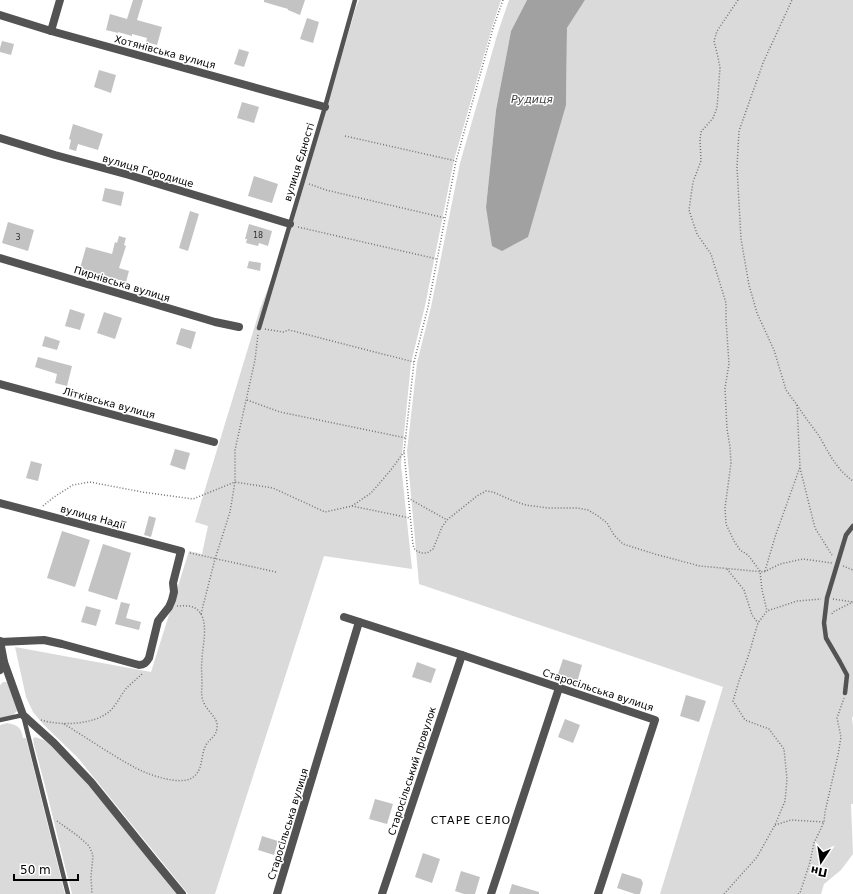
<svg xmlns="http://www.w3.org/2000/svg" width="853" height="894" font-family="'DejaVu Sans',sans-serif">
	<rect width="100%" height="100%" fill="#fff"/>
	<g fill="#dadada">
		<path d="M359,0H501L493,24L454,160L425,306L411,363L401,464L412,569L324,556L215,894H188L78,758L43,724L33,712L26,697L15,647L151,672L189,551L202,554L208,526L195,522L260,309L292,226L356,7Z"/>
		<path d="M509,0H527L511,31L496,110L486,207L566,105L567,28L585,0H853V716L852,718L853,726V804H851L853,854L841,870L824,884L821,894H660L723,687L419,584L407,451L417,363L431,307L460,163L498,32Z"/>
		<path d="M3,682H7L18,710L12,716L0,718V685Z"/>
		<path d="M7,723C18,725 21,727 23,738H26L65,894H0V725Z"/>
		<path d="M35,737L44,740L52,746L77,772L179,894H72C59,844 48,794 34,745L33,739Z"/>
	</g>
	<path fill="#a1a1a1" d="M527,0H585L567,28L566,105L528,237L502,251L492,246L486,207L496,110L511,31Z"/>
	<g fill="#c3c3c3">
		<path d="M133,0H143L137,20L162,27L157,45L146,42L147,38L132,34V36L118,32V33L106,30L110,14L127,19Z"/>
		<path d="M264,0H305L300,15L288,10V9L264,2Z"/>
		<path d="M307,18L319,22L313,43L300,39Z"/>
		<path d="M2,41L14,44L11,55L0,52V48Z"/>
		<path d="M239,49L249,52L244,67L234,64Z"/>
		<path d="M99,70L116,75L111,93L94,87Z"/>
		<path d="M242,102L259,107L254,123L237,118Z"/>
		<path d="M73,124L103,134L98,150L78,144L76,151L69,149L71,140L69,139Z"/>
		<path d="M254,176L278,184L272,203L248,196Z"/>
		<path d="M105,188L124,192L121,206L102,201Z"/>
		<path d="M190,211L199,214L188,251L179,248Z"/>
		<path d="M8,222L34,230L28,251L2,243Z"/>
		<path d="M249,224L272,231L268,246L259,243L258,246L246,243L247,239H245Z"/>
		<path d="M119,236L126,238L124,245L126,246L119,268L129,271L126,282L99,274L98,277L79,272L86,247L112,254L115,242L117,243Z"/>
		<path d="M249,261L261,263L260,271L247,268Z"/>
		<path d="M70,309L85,314L80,330L65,326Z"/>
		<path d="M104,312L122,318L115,339L97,333Z"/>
		<path d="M181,328L196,332L191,349L176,344Z"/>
		<path d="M45,336L60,341L57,350L42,346Z"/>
		<path d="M38,357L72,366L67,386L55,383L57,374L35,367Z"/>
		<path d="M175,449L190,453L185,470L170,465Z"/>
		<path d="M31,461L42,464L38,481L26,478Z"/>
		<path d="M149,516L156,518L151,537L144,535Z"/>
		<path d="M62,531L90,540L75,587L47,578Z"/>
		<path d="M103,544L131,553L117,600L88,591Z"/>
		<path d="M121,602L130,604L126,618L141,622L139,630L115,624Z"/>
		<path d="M86,606L101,610L96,626L81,622Z"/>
		<path d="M563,659L582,665L576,686L556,680Z"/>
		<path d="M417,662L436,669L431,683L412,677Z"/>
		<path d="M686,695L706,701L699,722L680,716Z"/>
		<path d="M565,719L580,725L573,743L558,737Z"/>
		<path d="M375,799L393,804L387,824L369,819Z"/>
		<path d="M262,836L278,841L274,855L258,850Z"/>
		<path d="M423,853L440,859L432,883L415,877Z"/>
		<path d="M461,871L480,877L475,894H464L455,891Z"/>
		<path d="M622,873L641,879L643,883L640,894H635L617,888Z"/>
		<path d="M512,884L539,892V894H509Z"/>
	</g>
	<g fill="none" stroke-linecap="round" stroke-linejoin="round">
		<g stroke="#757575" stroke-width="1.5" stroke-dasharray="1 2" stroke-linecap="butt">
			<path d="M503,0L494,25L456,161L428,307L414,362L404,452L413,545L415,550L421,553H427L433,549L442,527L447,520L477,496L486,491L493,492L511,500L526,505L548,508H577L588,510L598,516L607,523L614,535L623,544L658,555L700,566L764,572L780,564L803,559L832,563"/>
			<path d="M738,0L717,31L714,41L718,57L720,68L717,108L713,118L701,132L700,139L701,161L693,182L689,210L697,234L711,254L726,303V320L729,364L725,388L727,429L730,447L731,463L725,508L726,524L734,541L740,550L748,555L760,571L762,590L767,611"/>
			<path d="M345,136L456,161"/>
			<path d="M309,184L326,190L445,218"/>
			<path d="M298,227L437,259"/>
			<path d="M265,329L283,332L289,330L414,362"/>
			<path d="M247,400L280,412L406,438"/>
			<path d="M797,405C804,416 812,426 819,436C829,453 836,469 853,481"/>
			<path d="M800,468L815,528L832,555"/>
			<path d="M408,498L447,520"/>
			<path d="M43,506L54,497L73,485L90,482L142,492L193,499L235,482L273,488L325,512L352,506L410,518"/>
			<path d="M352,506L371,493L390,471L404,452"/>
			<path d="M190,553L276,572"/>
			<path d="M843,566L853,570"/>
			<path d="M727,569L744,590L752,615L758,623"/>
			<path d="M765,571L775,537L800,467L797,405L786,390L774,350L757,313L749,285L741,239L737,167L739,131L763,63L792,0"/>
			<path d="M833,599L853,602"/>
			<path d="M201,614L215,559L230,512L235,482V450L255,360L258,334"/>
			<path d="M832,614L833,612L853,602"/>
			<path d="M41,720C61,726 94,725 110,711C116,705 120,697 125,690C130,684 137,679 143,673"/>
			<path d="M64,724C87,738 110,754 134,767C146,774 179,786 192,778C204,770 200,756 206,745C210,738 216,737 217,728C219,716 203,710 202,696C201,692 202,688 202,684C202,676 201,668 202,660C202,645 211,618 195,608C190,605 183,606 177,606"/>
			<path d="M57,821L78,836L89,846L93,855L91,877L92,894"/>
			<path d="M775,825L791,820L824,822"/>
			<path d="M724,894L757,857L775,825L785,801L787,779L784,749L769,729L745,720L733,701L739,681L748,657L758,623L767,611L797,601L821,599"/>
			<path d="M798,894L800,893L810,862L814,843L824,822L825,812L838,755L841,737L837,718L844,698"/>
		</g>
		<g stroke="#535353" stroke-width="4.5">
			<path d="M259,328L325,107L355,0"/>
			<path d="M845,693L847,675L840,662L826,638L824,623L827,598L846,535L853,526"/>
			<path d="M0,720L23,715L68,894"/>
		</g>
		<g stroke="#535353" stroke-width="8">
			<path d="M0,15L51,31L325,107"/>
			<path d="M51,31L60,0"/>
			<path d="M0,138L55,155L129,175L290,224"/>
			<path d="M0,258L215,322L239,327"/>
			<path d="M0,384L214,442"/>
			<path d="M0,503L181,551L173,583L174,592L172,600L169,607L158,621L149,658C146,663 144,665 139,665L62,644L44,640L0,642"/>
			<path d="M344,617L462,655L655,720L598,894"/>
			<path d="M0,641L4,662L0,670"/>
			<path d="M4,662L23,715L54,743L91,782L154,860L182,894"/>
			<path d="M277,894L359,622"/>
			<path d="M382,894L462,655"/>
			<path d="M491,894L559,688"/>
		</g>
	</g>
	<g text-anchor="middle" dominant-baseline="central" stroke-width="3" stroke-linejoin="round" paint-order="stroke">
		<g font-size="8" fill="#313131">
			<text x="258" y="235">18</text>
			<text x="18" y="237">3</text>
		</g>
		<g font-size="10" fill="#000" stroke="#fff">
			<text transform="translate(165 52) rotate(15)">Хотянівська вулиця</text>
			<text transform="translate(299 162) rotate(-73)">вулиця Єдності</text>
			<text transform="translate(148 171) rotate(16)">вулиця Городище</text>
			<text transform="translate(122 284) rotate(17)">Пирнівська вулиця</text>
			<text transform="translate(109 403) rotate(15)">Літківська вулиця</text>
			<text transform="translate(93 517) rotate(15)">вулиця Надії</text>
			<text transform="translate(598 690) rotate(18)">Старосільська вулиця</text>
			<text transform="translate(412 771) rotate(-72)">Старосільський провулок</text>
			<text transform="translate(288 824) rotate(-73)">Старосільська вулиця</text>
		</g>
		<g font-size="11" font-style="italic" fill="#424242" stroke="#fff">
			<text x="532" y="99">Рудиця</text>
		</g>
		<g font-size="11" letter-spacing="1" fill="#000" stroke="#fff">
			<text x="471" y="820">СТАРЕ СЕЛО</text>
		</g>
	</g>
	<g transform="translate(821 862) rotate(192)" stroke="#ffffff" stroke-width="3" paint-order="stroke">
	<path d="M0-3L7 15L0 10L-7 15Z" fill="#000000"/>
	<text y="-6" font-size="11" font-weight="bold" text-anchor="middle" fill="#000000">Пн</text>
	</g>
	<path d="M14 874v6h64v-6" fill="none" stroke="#000000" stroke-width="2"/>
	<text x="20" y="874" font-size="12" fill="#000000" stroke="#ffffff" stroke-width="3" paint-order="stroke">50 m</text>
</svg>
